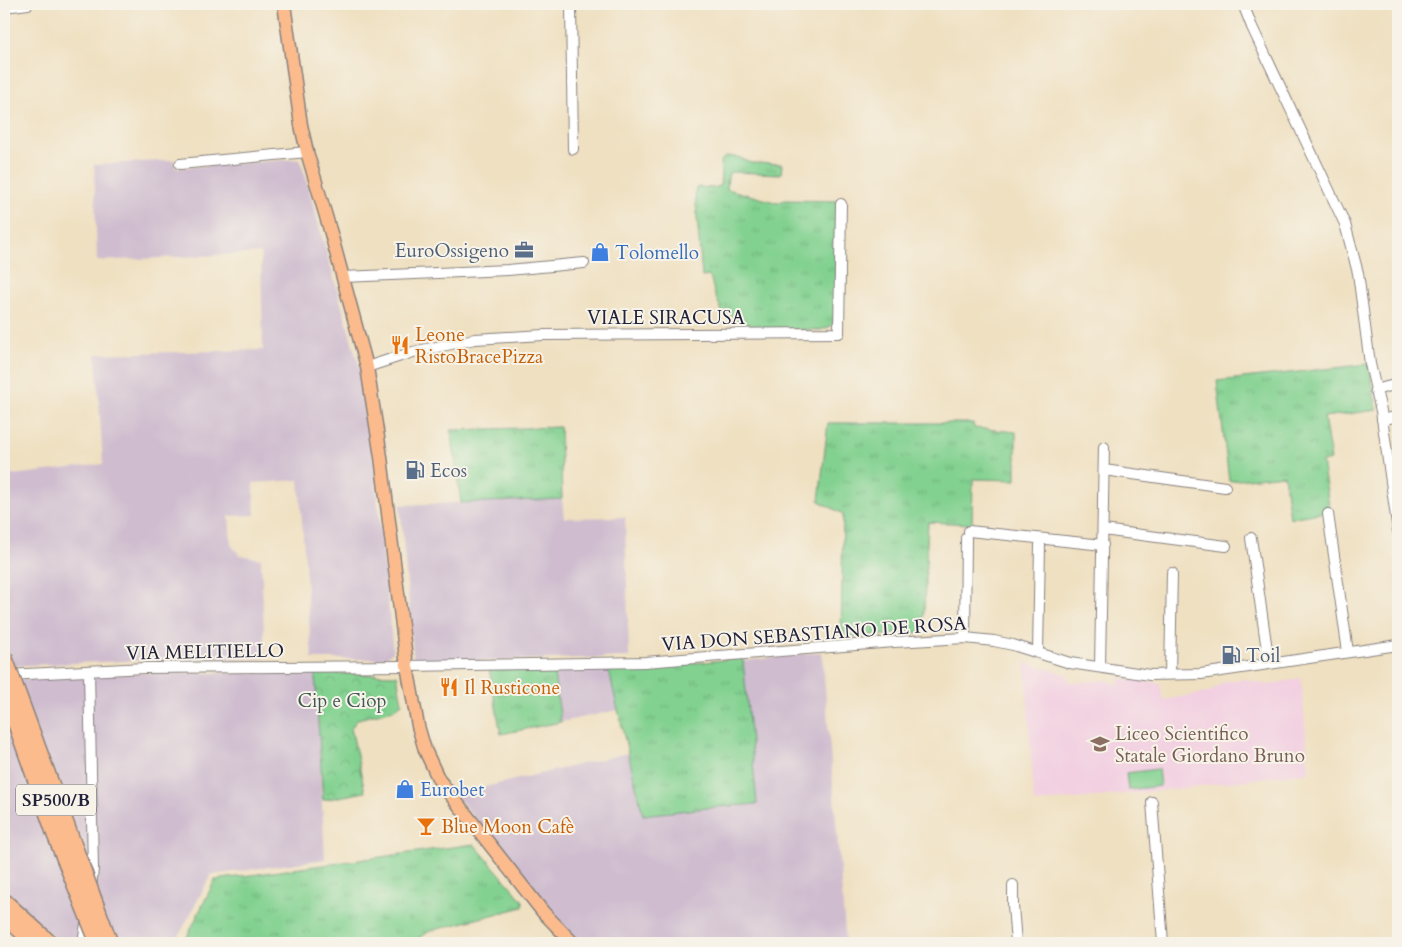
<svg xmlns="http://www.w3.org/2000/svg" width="1402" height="947" viewBox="0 0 1402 947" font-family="Cardo,serif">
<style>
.built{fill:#f2cfe1}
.industrial{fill:#cfbdcf}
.grass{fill:url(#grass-tufts);stroke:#527a66}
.park{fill:url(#park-crowns);stroke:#527a66}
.pitch{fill:#82d190;stroke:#527a66}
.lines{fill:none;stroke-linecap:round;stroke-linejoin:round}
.minor-casing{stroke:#88817e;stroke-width:12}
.major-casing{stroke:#88817e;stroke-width:15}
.highway-casing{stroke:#88817e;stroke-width:18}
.minor{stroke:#fff;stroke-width:10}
.major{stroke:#fbbb8d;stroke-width:12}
.highway{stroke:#fbbb8d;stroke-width:15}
.highway-bridge-casing{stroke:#88817e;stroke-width:18;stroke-linecap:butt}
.highway-bridge{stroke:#fbbb8d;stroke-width:15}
.labels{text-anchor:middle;stroke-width:4;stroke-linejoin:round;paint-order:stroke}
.shield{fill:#f7f3e8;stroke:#62616f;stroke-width:1}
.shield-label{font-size:18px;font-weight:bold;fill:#22223b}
.service-label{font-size:19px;fill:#4e5e75;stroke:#f7f3e8;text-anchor:start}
.shop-label{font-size:19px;fill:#366cbe;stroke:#f7f3e8;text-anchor:start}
.street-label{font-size:19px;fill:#22223b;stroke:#f7f3e8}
.food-label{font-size:19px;fill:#c56008;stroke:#f7f3e8;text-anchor:start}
.park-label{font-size:19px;fill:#3f5754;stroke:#f7f3e8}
.education-label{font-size:19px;fill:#785e54;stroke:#f7f3e8;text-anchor:start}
</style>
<defs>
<pattern id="grass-tufts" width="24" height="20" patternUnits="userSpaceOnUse" patternTransform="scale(1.25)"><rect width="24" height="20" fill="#82d190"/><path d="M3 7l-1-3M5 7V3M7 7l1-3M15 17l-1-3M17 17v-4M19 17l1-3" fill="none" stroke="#70b37d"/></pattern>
<pattern id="park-crowns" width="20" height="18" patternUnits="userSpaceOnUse" patternTransform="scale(1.25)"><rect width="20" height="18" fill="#82d190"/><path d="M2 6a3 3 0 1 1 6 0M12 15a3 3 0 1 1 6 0" fill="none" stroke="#70b37d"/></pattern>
</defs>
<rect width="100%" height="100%" fill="#f7f3e8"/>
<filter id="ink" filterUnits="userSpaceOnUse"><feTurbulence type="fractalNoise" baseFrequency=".02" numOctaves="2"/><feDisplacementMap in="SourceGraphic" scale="10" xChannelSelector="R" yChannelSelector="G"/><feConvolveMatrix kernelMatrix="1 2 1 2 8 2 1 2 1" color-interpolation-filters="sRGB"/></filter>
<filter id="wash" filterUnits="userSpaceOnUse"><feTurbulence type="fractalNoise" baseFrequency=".0096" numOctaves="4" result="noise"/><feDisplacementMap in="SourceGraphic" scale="20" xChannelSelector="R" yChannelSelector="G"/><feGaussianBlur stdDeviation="1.12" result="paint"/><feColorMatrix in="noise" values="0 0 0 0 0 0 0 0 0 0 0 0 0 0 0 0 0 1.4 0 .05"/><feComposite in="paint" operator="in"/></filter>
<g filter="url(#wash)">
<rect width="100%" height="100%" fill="#efe0c1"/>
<path class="built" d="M1025,663L1066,674L1071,683L1104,680L1121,685L1118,678L1160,683L1163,700L1210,692L1223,682L1244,679L1267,685L1301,678L1309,772L1176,789L1034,803Z"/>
<path class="industrial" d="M300,159L360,370L373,456L393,652L387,657L380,659H312L299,480L253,483L255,515L229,516L231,545L240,555L261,559L265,658L177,659L4,666V476L103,464L96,354L263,350L261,253L97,261L94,165L174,160L176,168Z
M562,499L564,518L625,517L629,657L414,662L400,505Z
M822,652L846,943H580L549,911L455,794L628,753L643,814L716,807L756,804L743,661Z
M608,667L618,710L561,722L553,668Z
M149,673H315L325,859L211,875L175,943H61L4,892V680Z"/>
<path class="grass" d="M727,156L738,157L751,163L782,164L781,174L730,172L728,177L727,189L731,190L778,203L784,200L838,201L836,319L831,326L821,330L740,329L733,316L723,314L714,292L711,279L709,276L702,277L695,192L696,188L699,187L715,188L720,185L721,174L720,161Z
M1369,364L1377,410L1324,417L1331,460L1322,462L1330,511L1290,518L1284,475L1229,481L1217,381Z
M828,423H973L974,428L1016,432V480L973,479L972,524L928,522L923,632L841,638L843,514L819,501Z
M560,427L562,499L461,503L451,430Z
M741,658L743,661L757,804L716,807L643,815L628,753L608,667L677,665Z
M553,668L561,722L501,734L489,669Z
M474,844L523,901V907L430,931L412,943H184L215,880Z"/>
<path class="park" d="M315,673L397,675L402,703L393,710L358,719L351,728L365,792L323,800Z"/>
<path class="pitch" d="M1158,769L1160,786L1128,790L1126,773Z"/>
</g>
<g filter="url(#ink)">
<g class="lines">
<g class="minor-casing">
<path id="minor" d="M571,4L573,149
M1243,4L1252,27L1345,224L1358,273L1370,364L1381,411L1398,531
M4,7L28,4
M180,164L307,152
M343,277L508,270L584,263
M367,367L413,352L475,339L543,335L839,333L841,204
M1375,390L1398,384
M1382,420L1398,416
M1104,470L1225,487
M1328,514L1348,652
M1103,530L1226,546
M969,531L1103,545
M1251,538L1269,664
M965,638L966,538
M1038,653L1040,545
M1100,667L1104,447
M89,671L93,869L91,888
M7,675L145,668L407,666L645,662L894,642L965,638L994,641L1013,645L1070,663L1150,675L1201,674L1398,645
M1170,675L1172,573
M1152,802L1163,943
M1013,885V906L1016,943
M83,943L87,917"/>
</g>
<g class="major-casing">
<path id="major" d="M284,4L301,125L307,152L330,230L367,367L381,457L407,666L418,726L425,750L439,780L543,912L573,943"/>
</g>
<g class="highway-casing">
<path id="highway" d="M4,901L50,943
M4,916L29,938"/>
</g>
<use href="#minor" class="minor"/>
<use href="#major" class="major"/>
<use href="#highway" class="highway"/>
<g class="highway-bridge-casing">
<path id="highway-bridge" d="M4,656L110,943
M4,690L55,835L98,943"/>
</g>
<use href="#highway-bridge" class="highway-bridge"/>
</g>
</g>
<defs>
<g id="office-bare" transform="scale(1.5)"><path d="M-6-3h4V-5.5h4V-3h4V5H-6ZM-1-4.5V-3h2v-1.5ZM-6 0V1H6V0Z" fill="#5c6f8a" stroke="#f7f3e8" stroke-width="2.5" paint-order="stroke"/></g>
<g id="shop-bare" transform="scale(1.5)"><path d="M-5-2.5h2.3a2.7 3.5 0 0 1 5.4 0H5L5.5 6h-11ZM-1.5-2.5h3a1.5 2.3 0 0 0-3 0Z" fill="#3f7fe0" stroke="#f7f3e8" stroke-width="2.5" paint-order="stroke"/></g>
<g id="restaurant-bare" transform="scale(1.5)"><path d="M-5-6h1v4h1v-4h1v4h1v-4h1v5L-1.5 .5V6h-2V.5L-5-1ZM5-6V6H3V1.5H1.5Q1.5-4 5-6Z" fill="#e8710a" stroke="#f7f3e8" stroke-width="2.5" paint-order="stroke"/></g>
<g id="fuel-bare" transform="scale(1.5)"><path d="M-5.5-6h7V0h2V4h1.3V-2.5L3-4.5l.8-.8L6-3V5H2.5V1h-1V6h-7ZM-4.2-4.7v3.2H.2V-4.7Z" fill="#5c6f8a" stroke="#f7f3e8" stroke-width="2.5" paint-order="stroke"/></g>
<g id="school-bare" transform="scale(1.5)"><path d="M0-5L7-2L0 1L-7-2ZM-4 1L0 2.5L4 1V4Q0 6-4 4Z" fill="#8d6e63" stroke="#f7f3e8" stroke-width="2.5" paint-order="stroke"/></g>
<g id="bar-bare" transform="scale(1.5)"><path d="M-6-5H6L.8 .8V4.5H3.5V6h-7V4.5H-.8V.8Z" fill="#e8710a" stroke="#f7f3e8" stroke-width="2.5" paint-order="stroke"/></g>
</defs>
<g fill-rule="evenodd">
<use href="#office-bare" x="524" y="250"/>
<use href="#shop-bare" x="600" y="252"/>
<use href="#restaurant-bare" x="400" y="345"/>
<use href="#fuel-bare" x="415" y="470"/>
<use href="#fuel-bare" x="1231" y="655"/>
<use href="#restaurant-bare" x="449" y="687"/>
<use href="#school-bare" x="1100" y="744"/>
<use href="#shop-bare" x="405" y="789"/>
<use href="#bar-bare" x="426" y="826"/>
</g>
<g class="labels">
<rect class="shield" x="16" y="784.5" width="80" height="31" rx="4"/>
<g class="shield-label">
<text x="56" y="806">SP500/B</text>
</g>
<g class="service-label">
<text x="509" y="257" text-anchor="end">EuroOssigeno</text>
<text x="430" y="477">Ecos</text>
<text x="1246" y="662">Toil</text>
</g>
<g class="shop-label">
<text x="615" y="259">Tolomello</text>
<text x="420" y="796">Eurobet</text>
</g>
<g class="street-label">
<text x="666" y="324">VIALE SIRACUSA</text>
<text transform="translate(814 633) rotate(-4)" y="7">VIA DON SEBASTIANO DE ROSA</text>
<text transform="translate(205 651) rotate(-1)" y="7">VIA MELITIELLO</text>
</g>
<g class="food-label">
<text x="415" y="341">Leone<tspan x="415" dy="22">RistoBracePizza</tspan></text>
<text x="464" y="694">Il Rusticone</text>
<text x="441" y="833">Blue Moon Cafè</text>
</g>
<g class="park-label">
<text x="342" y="707">Cip e Ciop</text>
</g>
<g class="education-label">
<text x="1115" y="740">Liceo Scientifico<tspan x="1115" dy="22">Statale Giordano Bruno</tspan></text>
</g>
</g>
<rect width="1402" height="947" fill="none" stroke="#f7f3e8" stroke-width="20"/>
</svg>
